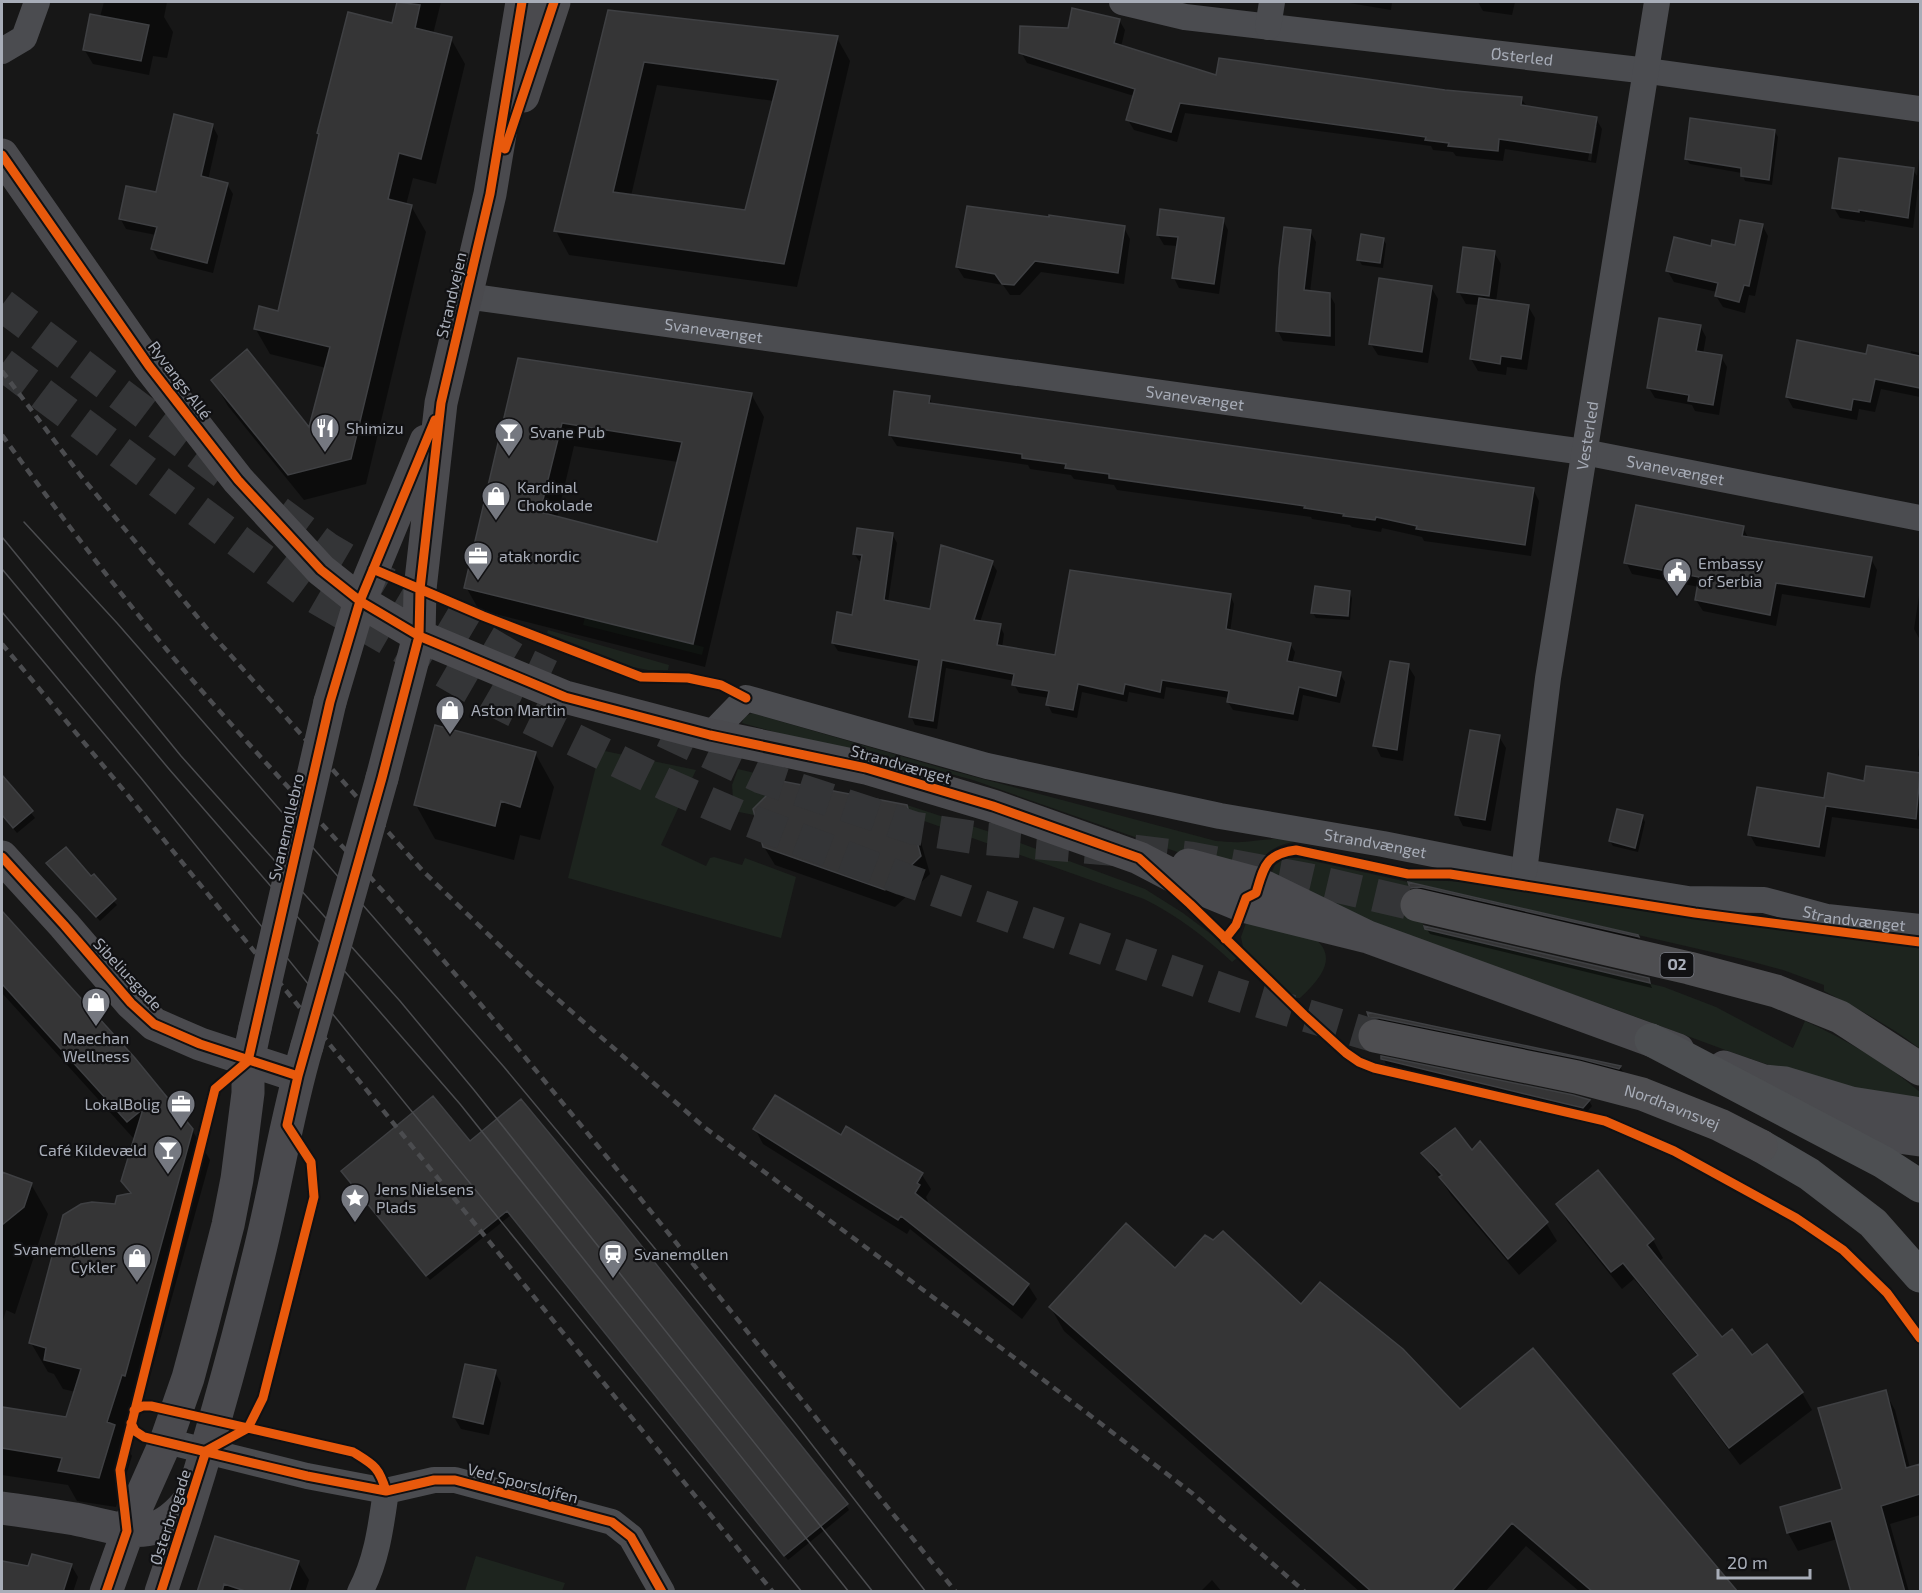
<svg xmlns="http://www.w3.org/2000/svg" width="1922" height="1593" viewBox="0 0 1922 1593" font-family="'Exo 2',sans-serif">
<style>
.green{fill:#1d241e}
.shadow{fill:#0007;fill-rule:evenodd}
.building{fill:#353536;stroke:#3f4043;stroke-width:1.5;fill-rule:evenodd}
.lines{fill:none;stroke-linecap:round;stroke-linejoin:round}
.highway-tunnel{stroke:#343537;stroke-width:33;stroke-dasharray:33 16;stroke-linecap:butt}
.street{stroke:#4b4c50;stroke-width:26}
.secondary{stroke:#4a4a4e;stroke-width:33}
.primary{stroke:#4d4f52;stroke-width:33}
.highway{stroke:#4e4e51;stroke-width:33}
.tram{stroke:#4b4c4f;stroke-width:1.5}
.rail{stroke:#4b4c4f;stroke-width:4.5;stroke-dasharray:8 6;stroke-linecap:butt}
.secondary-bridge{stroke:#4a4a4e;stroke-width:33}
.cycleway-casing{stroke:#111113;stroke-width:13}
.cycleway{stroke:#e8590c;stroke-width:9}
.labels{text-anchor:middle;stroke-width:4.5;stroke-linejoin:round;paint-order:stroke}
.shield{fill:#111113;stroke:#7b7e86;stroke-width:1.5}
.shield-label{font-size:15px;font-weight:bold;fill:#a8adb8}
.street-label{font-size:16px;fill:#a8adb8;stroke:#111113}
.poi-label{font-size:16px;fill:#a8adb8;stroke:#111113;text-anchor:start}
</style>
<rect width="100%" height="100%" fill="#171717"/>
<path class="green" d="M585,617L704,647L702,655L583,625Z
M548,630L669,665L668,670H648L633,667L547,633Z
M752,713L949,770L1216,841C1224,841 1233,843 1241,842C1260,841 1276,836 1295,842C1273,845 1263,854 1253,874L1183,854L973,780L918,765L796,738L742,723L744,717Z
M600,750L696,770L661,845L706,866L710,858L714,857L742,865L745,858L796,877L781,938L568,878Z
M738,769L780,779L781,781L753,809L754,815L734,811L732,785Z
M907,805L993,833L1145,889L1183,913L1211,934L1237,958L1232,962C1205,937 1178,916 1144,899L910,816Z
M1285,858H1299L1408,882L1409,879L1466,882L1686,917L1920,948V1049C1891,1026 1858,1009 1824,991V985L1783,970L1742,959L1408,882L1425,929L1664,987L1716,1007L1793,1048L1805,1021C1847,1040 1886,1063 1920,1092V1101C1816,1088 1716,1046 1617,1010C1500,968 1382,929 1268,880L1275,865Z
M1248,917L1314,938C1340,958 1318,981 1300,998H1295L1243,947L1241,937Z
M476,1556L565,1583L562,1591H465Z"/>
<path class="shadow" d="M104,2H167L164,17L173,32L167,58L153,56L149,75L93,64L84,49L100,17Z
M398,2H441L433,34L451,39L465,64L436,184L413,178L406,205L411,206L426,232L366,484L304,500L228,406L213,380L310,430L326,368L270,354L255,328L279,313L393,24Z
M1343,2H1392L1391,10Z
M1478,2H1515L1512,15L1483,11Z
M609,11L837,38L850,61L797,287L569,255L556,231ZM657,85L774,101L746,212L631,196Z
M1119,20L1125,30L1121,47L1218,77L1445,91L1521,98L1527,107L1596,119L1602,129L1596,163L1505,149L1503,161L1456,156L1453,152L1433,150L1431,146L1185,113L1177,142L1134,130L1128,120L1134,96L1027,63L1021,52L1069,29ZM1594,126H1597L1591,161L1588,160Z
M212,125L218,136L208,180L227,184L233,194L213,273L158,259L152,249L156,235L126,229L120,218L157,194Z
M1775,132L1778,137L1772,185L1745,181L1742,173L1690,164L1686,159Z
M1920,151V192L1918,189L1913,228L1865,220V222L1840,218L1834,208L1913,170L1917,176Z
M1223,220L1228,230L1219,294L1179,288L1174,278L1178,246L1164,245L1158,235Z
M1762,225L1768,236L1755,296L1749,295L1745,313L1723,307L1716,296L1717,292L1674,282L1667,270L1736,247Z
M1124,228L1130,239L1124,284L1041,272L1020,295H1010L1003,285L964,278L957,267Z
M1310,231L1316,242L1310,292L1329,294L1335,304V346L1283,341L1278,331Z
M1383,239L1386,244L1383,268L1362,265L1359,260Z
M1494,252L1501,264L1496,302L1528,306L1535,318L1527,370L1507,367L1506,375L1478,371L1471,359L1479,305L1466,304L1459,292Z
M1431,287L1438,299L1428,363L1378,355L1371,344Z
M1700,326L1706,337L1703,354L1721,357L1727,367L1719,415L1695,411L1692,405L1655,398L1649,388Z
M1911,351L1920,353V397L1881,389L1875,412L1859,409L1857,420L1793,408L1787,397L1867,356H1910Z
M519,360L751,394L764,417L705,667L479,610L466,587ZM574,446L678,462L658,543L557,518Z
M929,397L933,405L1533,489L1539,501L1531,556L1424,541L1422,537L1382,528L1381,532L1352,527L1350,525L1312,519L1311,517L1117,490L1114,485L1074,479L1071,475L1030,469L1028,465L897,446L890,435Z
M1743,528L1749,539L1871,559L1877,570L1870,608L1782,594L1776,626L1703,611L1696,600L1699,587L1632,574L1626,562Z
M892,534L897,543L888,602L932,610L992,563L997,571L980,622L1000,626L1004,634L1002,648L1056,657L1230,595L1234,604L1230,632L1290,644L1295,652L1292,664L1340,674L1345,682L1340,703L1303,695L1298,721L1233,710L1228,702L1229,698L1166,687L1164,699L1129,692L1127,702L1082,692L1077,718L1052,713L1048,705L1049,698L1019,693L1014,684L1015,681L946,668L937,729L915,725L911,716L920,667L838,651L833,643L853,617L863,562L859,561L854,553Z
M1920,589V640L1914,629Z
M1349,592L1352,598L1350,620L1316,618L1313,613Z
M1408,666L1415,677L1403,761L1381,757L1375,745Z
M1499,737L1506,748L1491,831L1463,826L1457,814Z
M1920,739V759L1918,755Z
M535,753L554,787L540,840L520,835L514,860L435,839L416,805Z
M1867,767L1920,775V829L1832,817L1825,857L1756,846L1750,835L1865,782Z
M7,783L35,818L17,833L2,815V788Z
M906,807L916,825L930,874L895,907L775,865L764,847Z
M1642,816L1645,822L1638,852L1613,846L1610,841Z
M48,864L91,878L117,905L100,921Z
M1410,884L1637,936L1640,941L1415,893Z
M2,914L134,1059L192,1130L210,1160L142,1405L139,1404L126,1445L132,1456L116,1507L77,1501L68,1485L2,1475V1409L67,1419L76,1392L63,1389L54,1374L48,1372L31,1343L116,1205L131,1195L123,1181L135,1140L2,993Z
M1426,928L1648,979L1652,988L1430,934Z
M1370,1014L1620,1067L1623,1072L1374,1023Z
M1383,1058L1589,1101L1592,1106L1586,1113L1386,1064Z
M755,1129L922,1175L931,1189L926,1197L928,1201L926,1203L1028,1285L1037,1299L1022,1319L910,1229L907,1234L763,1144Z
M470,1143L846,1505L849,1510L788,1560L511,1215L430,1280L346,1176Z
M1471,1152L1546,1223L1557,1241L1519,1275L1451,1195L1423,1153Z
M1598,1172L1653,1240L1663,1258L1658,1262L1722,1339L1751,1357L1766,1346L1802,1393L1812,1410L1740,1465L1685,1392L1675,1374L1698,1357L1634,1279L1622,1289L1568,1222L1558,1205Z
M2,1174L31,1184L48,1214L15,1314L6,1310L2,1324Z
M1175,1270L1301,1306L1736,1592H1580L1526,1546L1485,1592H1360L1064,1331L1051,1308Z
M495,1372L501,1383L489,1435L461,1429L454,1417Z
M1885,1392L1895,1410L1910,1468L1920,1465V1515L1890,1524L1909,1592H1852L1837,1539L1798,1551L1788,1533L1782,1508L1844,1490Z
M298,1562L309,1580L305,1592H198Z
M2,1563L29,1567L71,1565L78,1577L73,1592H2Z
M1212,1580L1222,1592H1200Z"/>
<path class="building" d="M397,2L420,5L415,28L452,37L421,159L399,153L388,199L412,205L351,459L288,475L211,380L247,349L309,427L330,347L254,329L259,306L278,311L319,134L317,133L348,12L392,23Z
M1072,8L1120,19L1114,43L1216,75L1219,58L1445,90L1522,97L1521,105L1597,117L1591,153L1499,139L1498,151L1448,146L1449,143L1425,140L1426,137L1180,103L1171,132L1126,120L1135,89L1019,53L1020,26L1068,28Z
M608,10L838,36L784,264L554,231ZM644,62L778,80L745,210L613,192Z
M90,14L149,25L141,61L83,50Z
M174,114L213,124L201,176L228,183L207,263L151,249L157,227L119,219L126,186L156,192Z
M1690,118L1775,130L1769,180L1741,176V168L1685,159Z
M1839,158L1914,168L1908,218L1859,210V212L1832,208Z
M967,206L1049,217V215L1125,226L1118,273L1035,261L1014,285L1002,284L995,274L956,267Z
M1160,209L1224,218L1214,284L1172,278L1178,237L1157,235Z
M1740,220L1763,224L1749,286L1744,285L1739,302L1715,296L1718,283L1666,271L1674,237L1711,246L1712,240L1735,245Z
M1284,227L1311,230L1304,290L1330,293V336L1276,331L1279,268Z
M1361,234L1384,238L1380,263L1357,260Z
M1463,247L1495,251L1489,296L1457,292Z
M1379,278L1432,286L1422,352L1369,344Z
M1479,298L1529,305L1521,359L1501,356L1500,364L1470,359Z
M1659,318L1701,325L1696,351L1722,355L1713,405L1688,401L1689,395L1647,388Z
M1797,340L1866,354L1868,345L1920,356V388L1875,379L1870,402L1853,399L1851,410L1786,397Z
M518,358L752,393L693,644L464,588ZM562,423L682,442L657,542L540,512Z
M894,391L930,396L929,403L1534,488L1525,545L1416,529L1417,526L1376,517L1375,520L1343,516L1344,514L1304,508L1305,506L1109,478V474L1065,468L1066,464L1022,458V454L889,435Z
M1636,505L1744,526L1742,536L1872,557L1864,597L1776,583L1770,615L1695,600L1699,577L1624,563Z
M857,528L893,533L884,600L930,609L941,545L993,561L974,620L1001,624L997,645L1055,655L1070,570L1124,578L1231,594L1226,629L1291,643L1287,661L1341,672L1336,696L1299,687L1293,714L1227,702L1229,691L1162,680L1160,692L1125,684L1123,694L1078,684L1073,710L1046,705L1049,691L1012,685L1014,674L942,660L933,721L909,717L919,660L832,643L837,612L852,615L862,555L853,554Z
M1315,586L1350,591L1348,616L1311,613Z
M1390,661L1409,664L1397,750L1373,746Z
M435,725L536,752L520,807L501,801L495,826L414,805Z
M1470,730L1500,735L1485,820L1455,815Z
M1866,766L1920,773L1916,819L1826,806L1819,847L1748,835L1757,787L1824,798L1828,773L1864,781Z
M2,775L33,811L13,828L2,815Z
M781,781L907,805L921,856L885,890L763,847L753,809Z
M1617,809L1643,815L1635,848L1609,841Z
M66,847L91,876L94,874L116,899L96,917L46,863Z
M1408,882L1638,935L1639,937L1421,887L1410,888Z
M2,911L135,1058L193,1129L125,1376L122,1375L107,1422L115,1425L99,1478L58,1471L62,1458L2,1448V1407L66,1417L81,1369L44,1360L46,1348L29,1343L63,1215L81,1204L92,1202L115,1204L117,1196L131,1193L121,1181L143,1109L127,1122L2,984Z
M1424,926L1649,978L1650,983L1425,929Z
M1367,1012L1621,1066L1619,1069L1581,1059L1379,1018H1369Z
M1381,1056L1573,1095L1590,1100L1583,1108L1381,1059Z
M775,1095L841,1135L846,1126L923,1173L917,1183L920,1185L915,1193L1029,1284L1013,1305L901,1216L898,1220L753,1129Z
M433,1096L470,1141L521,1099L616,1214L848,1504L784,1556L507,1211L426,1276L341,1171Z
M1455,1128L1472,1150L1480,1141L1548,1222L1508,1259L1439,1177L1442,1175L1421,1153Z
M1598,1170L1654,1239L1647,1245L1722,1337L1732,1329L1752,1355L1767,1344L1803,1392L1729,1448L1673,1374L1698,1355L1623,1263L1611,1272L1556,1204Z
M2,1172L32,1183L24,1207L2,1225Z
M1126,1223L1175,1268L1205,1235L1213,1240L1223,1231L1301,1304L1320,1282L1403,1349L1460,1409L1533,1348L1738,1592H1593L1512,1523L1451,1592H1372L1049,1307Z
M465,1364L496,1370L483,1424L453,1417Z
M1886,1390L1906,1468L1920,1464V1494L1881,1506L1905,1592H1851L1831,1521L1787,1533L1780,1507L1842,1489L1818,1408Z
M215,1536L299,1561L289,1592H248L224,1584L222,1592H197Z
M32,1554L72,1564L63,1592H2V1561L28,1566Z"/>
<g class="lines">
<path class="highway-tunnel" d="M2,305L232,479
M2,364L305,591L499,703L665,784L743,818L903,879L1238,995L1375,1036
M278,512L328,549L520,662L550,676
M664,731L761,777L914,828L977,838L1134,851L1190,858L1310,880L1417,905"/>
<g class="street">
<path id="s1" d="M1122,2L1185,17L1648,71L1920,109"/>
<path d="M1268,27L1272,2"/>
<path d="M2,51L24,38L37,2"/>
<path id="s2" d="M466,296L1584,452L1920,518"/>
<path id="s3" d="M710,735L746,698L987,766L1220,816L1383,844L1524,872L1688,899L1764,900L1827,917L1920,927"/>
<path id="s4" d="M1524,872L1548,678L1657,2"/>
<path d="M166,1441L307,1476L386,1491L434,1480H455L612,1522L631,1537L662,1592"/>
<path d="M360,1592C377,1560 381,1526 386,1491"/>
</g>
<path class="secondary" d="M523,96L554,2
M2,155L149,366L238,480L321,570L360,601L419,636L565,697L710,735L866,768L993,806L1139,858L1185,882L1243,906L1368,937
M330,702L360,601L426,441
M382,778L419,636L420,589L441,403L490,194L522,2
M2,857L64,925L131,1003L154,1024L200,1044L298,1076
M1188,865L1259,884L1368,937L1678,1050
M1724,1067L1764,1081L1785,1083L1851,1103L1920,1114
M1818,1112L1884,1135L1920,1140
M2,1508C26,1511 51,1515 75,1519C126,1529 154,1547 191,1498
M106,1592L137,1506L166,1441L188,1378L202,1326L228,1225L237,1179L248,1093V1061L255,1028
M161,1592C199,1481 231,1368 259,1254C276,1185 287,1114 307,1046"/>
<path class="primary" d="M1651,1040L1883,1162L1920,1186
M1761,1146L1809,1174L1873,1223L1920,1276"/>
<g class="highway">
<path d="M1417,905L1689,968L1776,991L1840,1017L1920,1069"/>
<path id="s5" d="M1375,1036L1577,1077L1642,1094L1720,1125L1761,1146"/>
</g>
<path class="tram" d="M24,522L117,623L504,1067L652,1245L796,1424L926,1592
M2,537L181,756L400,1001L474,1090L873,1592
M2,569L169,769L460,1104L849,1592
M2,612L141,778L802,1592"/>
<path class="rail" d="M2,371L81,476L209,631L422,870L531,976L704,1127L1012,1356L1192,1493L1305,1592
M2,435C49,500 97,564 148,627C240,740 343,843 438,954C616,1162 783,1379 956,1592
M2,644L126,793L773,1592"/>
<path class="secondary-bridge" d="M255,1028L330,702
M307,1046L382,778"/>
<g class="cycleway-casing">
<path id="cycleway" d="M505,149L554,2
M2,155L149,366L238,480L321,570L360,601L419,636L565,697L710,735L866,768L993,806L1139,858L1190,904L1304,1015L1346,1053L1359,1062L1374,1068L1605,1121L1674,1151L1796,1218L1843,1250L1887,1293L1920,1338
M373,569L483,616L641,677L688,678L721,685L746,698
M2,857L64,925L131,1003L154,1024L200,1044L298,1076
M1225,939L1236,925L1246,898L1256,893C1264,867 1265,854 1296,850L1408,874H1450L1695,913L1920,942
M248,1061L330,702L360,601L435,420
M134,1410L143,1406H151L353,1452C374,1465 379,1467 386,1491
M131,1423L135,1431L144,1437L307,1476L386,1491L434,1480H455L612,1522L631,1537L662,1592
M206,1451L248,1428L263,1398L314,1197L311,1162L287,1125L298,1076L382,778L419,636L420,589L441,403L490,194L522,2
M106,1592L127,1531L120,1470L215,1089L248,1061
M161,1592L206,1451"/>
</g>
<use href="#cycleway" class="cycleway"/>
</g>
<defs>
<g id="restaurant-pin" transform="scale(1.5)"><path d="M0 17L-7.5 6A9.5 9.5 0 1 1 7.5 6Z" fill="#757880" stroke="#111113"/><path d="M-5-6h1v4h1v-4h1v4h1v-4h1v5L-1.5 .5V6h-2V.5L-5-1ZM5-6V6H3V1.5H1.5Q1.5-4 5-6Z" fill="#fff"/></g>
<g id="bar-pin" transform="scale(1.5)"><path d="M0 17L-7.5 6A9.5 9.5 0 1 1 7.5 6Z" fill="#757880" stroke="#111113"/><path d="M-6-5H6L.8 .8V4.5H3.5V6h-7V4.5H-.8V.8Z" fill="#fff"/></g>
<g id="shop-pin" transform="scale(1.5)"><path d="M0 17L-7.5 6A9.5 9.5 0 1 1 7.5 6Z" fill="#757880" stroke="#111113"/><path d="M-5-2.5h2.3a2.7 3.5 0 0 1 5.4 0H5L5.5 6h-11ZM-1.5-2.5h3a1.5 2.3 0 0 0-3 0Z" fill="#fff"/></g>
<g id="office-pin" transform="scale(1.5)"><path d="M0 17L-7.5 6A9.5 9.5 0 1 1 7.5 6Z" fill="#757880" stroke="#111113"/><path d="M-6-3h4V-5.5h4V-3h4V5H-6ZM-1-4.5V-3h2v-1.5ZM-6 0V1H6V0Z" fill="#fff"/></g>
<g id="civic-pin" transform="scale(1.5)"><path d="M0 17L-7.5 6A9.5 9.5 0 1 1 7.5 6Z" fill="#757880" stroke="#111113"/><path d="M-.6-6.5H3V-4.5H.6V-3L4-1V1h2V6H-6V1h2V-1L-.6-3ZM-1.2 2.5V6h2.4V2.5Z" fill="#fff"/></g>
<g id="sight-pin" transform="scale(1.5)"><path d="M0 17L-7.5 6A9.5 9.5 0 1 1 7.5 6Z" fill="#757880" stroke="#111113"/><path d="M0-6L1.8-2.2L6-1.7L2.9 1.2L3.7 5.4L0 3.3L-3.7 5.4L-2.9 1.2L-6-1.7L-1.8-2.2Z" fill="#fff"/></g>
<g id="station-pin" transform="scale(1.5)"><path d="M0 17L-7.5 6A9.5 9.5 0 1 1 7.5 6Z" fill="#757880" stroke="#111113"/><path d="M-3-6H3Q5-6 5-4V2Q5 4 3 4L4.5 6H3L1.5 4h-3L-3 6H-4.5L-3 4Q-5 4-5 2V-4Q-5-6-3-6ZM-3.5-4v3h7v-3ZM-3.5 1v1.5H-2V1ZM2 1v1.5H3.5V1Z" fill="#fff"/></g>
</defs>
<g fill-rule="evenodd">
<use href="#restaurant-pin" x="325" y="428"/>
<use href="#bar-pin" x="509" y="432"/>
<use href="#shop-pin" x="496" y="496"/>
<use href="#office-pin" x="478" y="556"/>
<use href="#civic-pin" x="1677" y="572"/>
<use href="#shop-pin" x="450" y="710"/>
<use href="#shop-pin" x="96" y="1002"/>
<use href="#office-pin" x="181" y="1104"/>
<use href="#bar-pin" x="168" y="1150"/>
<use href="#sight-pin" x="355" y="1198"/>
<use href="#station-pin" x="613" y="1254"/>
<use href="#shop-pin" x="137" y="1258"/>
</g>
<g class="labels">
<rect class="shield" x="1660.5" y="953" width="33" height="24" rx="4.5"/>
<g class="shield-label">
<text x="1677" y="970">O2</text>
</g>
<g class="street-label">
<text dy="6" stroke="none"><textPath href="#s1" startOffset="404">Østerled</textPath></text>
<text transform="translate(451 295) rotate(-77)" y="6">Strandvejen</text>
<text dy="6" stroke="none"><textPath href="#s2" startOffset="250">Svanevænget</textPath></text>
<text transform="translate(180 380) rotate(53)" y="6">Ryvangs Allé</text>
<text dy="6" stroke="none"><textPath href="#s2" startOffset="736">Svanevænget</textPath></text>
<text dy="6" stroke="none"><textPath href="#s4" startOffset="441">Vesterled</textPath></text>
<text dy="6" stroke="none"><textPath href="#s2" startOffset="1222">Svanevænget</textPath></text>
<text transform="translate(901 764) rotate(16)" y="6">Strandvænget</text>
<text transform="translate(286 827) rotate(-77)" y="6">Svanemøllebro</text>
<text dy="6" stroke="none"><textPath href="#s3" startOffset="698">Strandvænget</textPath></text>
<text dy="6" stroke="none"><textPath href="#s3" startOffset="1184">Strandvænget</textPath></text>
<text transform="translate(128 974) rotate(47)" y="6">Sibeliusgade</text>
<text dy="6" stroke="none"><textPath href="#s5" startOffset="306">Nordhavnsvej</textPath></text>
<text transform="translate(523 1483) rotate(15)" y="6">Ved Sporsløjfen</text>
<text transform="translate(170 1517) rotate(-72)" y="6">Østerbrogade</text>
</g>
<g class="poi-label">
<text x="346" y="434">Shimizu</text>
<text x="530" y="438">Svane Pub</text>
<text x="517" y="493">Kardinal<tspan x="517" dy="18">Chokolade</tspan></text>
<text x="499" y="562">atak nordic</text>
<text x="1698" y="569">Embassy<tspan x="1698" dy="18">of Serbia</tspan></text>
<text x="471" y="716">Aston Martin</text>
<text x="96" y="1044" text-anchor="middle">Maechan<tspan x="96" dy="18">Wellness</tspan></text>
<text x="160" y="1110" text-anchor="end">LokalBolig</text>
<text x="147" y="1156" text-anchor="end">Café Kildevæld</text>
<text x="376" y="1195">Jens Nielsens<tspan x="376" dy="18">Plads</tspan></text>
<text x="116" y="1255" text-anchor="end">Svanemøllens<tspan x="116" dy="18">Cykler</tspan></text>
<text x="634" y="1260">Svanemøllen</text>
</g>
</g>
<rect width="1922" height="1593" fill="none" stroke="#a8adb8" stroke-width="6"/>
<path d="M1718 1569v9h92v-9" fill="none" stroke="#a8adb8" stroke-width="3"/>
<text x="1727" y="1569" font-size="18" fill="#a8adb8" stroke="#111113" stroke-width="4.5" paint-order="stroke">20 m</text>
</svg>
